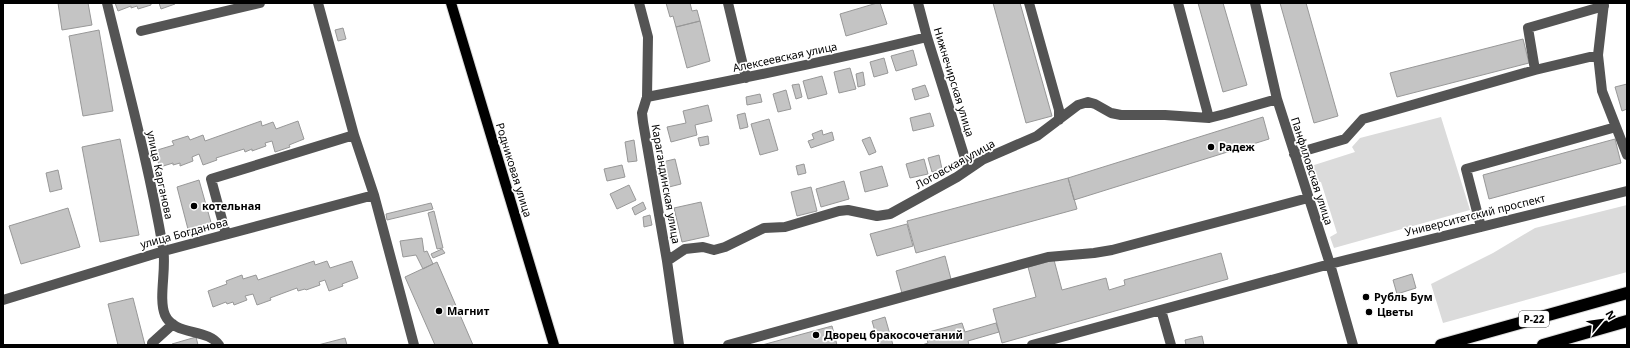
<svg xmlns="http://www.w3.org/2000/svg" width="1630" height="348" viewBox="0 0 1630 348" font-family="'Noto Sans',sans-serif">
<style>
.green{fill:#dbdbdb}
.building{fill:#c4c4c4;stroke:#989898}
.lines{fill:none;stroke-linecap:round;stroke-linejoin:round}
.major-casing{stroke:#dbdbdb;stroke-width:12}
.highway-casing{stroke:#dbdbdb;stroke-width:14}
.minor{stroke:#545454;stroke-width:10}
.major{stroke:#000;stroke-width:10}
.highway{stroke:#000;stroke-width:12}
.poi-dot{fill:#000;stroke:#fff;stroke-width:1.5}
.labels{text-anchor:middle;stroke-width:3.5;stroke-linejoin:round;paint-order:stroke}
.shield{fill:#fff;stroke:#4c4c4c;stroke-width:1}
.shield-label{font-size:10px;font-weight:bold;fill:#000}
.street-label{font-size:11px;fill:#000;stroke:#fff}
.poi-label{font-size:11px;font-weight:bold;fill:#000;stroke:#fff;text-anchor:start}
</style>
<rect width="100%" height="100%" fill="#fff"/>
<path class="green" d="M1441,117L1470,210L1334,248L1330,237L1337,233L1321,182L1313,181L1308,167L1355,152L1352,147L1360,138Z
M1627,205V272L1443,323L1431,284L1493,253L1535,228Z"/>
<path class="building" d="M58,3H88L92,25L62,30Z
M115,3H151V5L138,9L137,6L131,8V6L118,11Z
M159,3H175V4L161,9Z
M666,3H690L692,11L697,10L700,21L676,27L673,16L670,17Z
M877,3H880L887,24L846,36L840,14Z
M993,3H1020L1052,116L1026,123Z
M1198,3H1223L1247,85L1223,92Z
M1280,3H1306L1338,116L1314,123Z
M700,21L710,61L687,68L676,27Z
M343,28L346,39L338,41L335,30Z
M99,30L113,111L83,116L69,36Z
M1523,39L1529,63L1397,97L1390,73Z
M913,50L917,65L896,71L891,56Z
M884,58L888,73L874,77L870,62Z
M850,68L856,89L839,93L834,72Z
M863,72L865,85L858,87L856,74Z
M822,76L827,94L808,99L803,81Z
M799,84L802,97L796,99L792,85Z
M1627,84V109L1622,111L1615,87Z
M925,85L929,96L915,100L912,89Z
M786,90L791,109L778,112L773,94Z
M760,94L762,102L747,105L746,97Z
M708,105L712,121L695,125L697,135L671,142L667,127L686,123L683,111Z
M745,113L748,127L740,129L737,115Z
M930,113L934,126L913,131L910,118Z
M1263,117L1269,139L1074,200L1068,178Z
M769,119L778,150L760,155L751,124Z
M261,121L262,126L273,122L276,129L298,121L304,139L289,145L290,147L275,152L272,141L265,143L266,146L252,151V149L245,152L244,149L216,158L217,160L203,165L199,154L192,157L193,161L180,166V163L173,165V163L160,167L154,151L174,145L172,141L188,136L190,140L203,135L205,141Z
M822,130L823,135L832,132L834,140L811,148L808,141L814,139L812,134Z
M708,136L709,144L700,146L698,138Z
M870,137L876,152L869,155L862,140Z
M120,139L139,235L100,242L82,147Z
M1615,139L1621,163L1489,199L1483,175Z
M634,140L637,161L628,162L625,142Z
M939,155L942,169L932,172L928,158Z
M675,159L681,184L665,188L658,163Z
M924,159L928,174L910,178L906,164Z
M804,164L806,173L798,175L796,166Z
M622,165L625,177L607,181L604,169Z
M882,166L888,186L865,192L860,172Z
M58,170L62,189L50,192L46,173Z
M1068,178L1077,209L916,253L907,221Z
M199,180L212,226L189,233L177,187Z
M844,181L849,199L821,207L816,189Z
M629,185L636,200L617,209L610,194Z
M811,187L817,211L797,216L791,192Z
M643,202L646,209L635,215L632,208Z
M701,202L709,236L682,242L674,208Z
M431,203L433,209L387,220L386,214Z
M68,208L80,247L21,264L9,226Z
M434,211L443,248L437,249L428,213Z
M650,215L652,225L644,227L643,217Z
M907,224L913,246L877,256L870,234Z
M422,238L424,252L427,251L433,264L423,269L416,255L403,257L400,241Z
M442,249L445,253L433,258L431,254Z
M1221,253L1228,279L1002,343L993,309L1036,297L1028,267L1054,260L1062,290L1106,278L1109,290L1125,285L1124,280Z
M945,256L952,283L903,297L896,271Z
M314,261L315,265L327,261L330,268L352,261L358,278L342,284L343,286L329,291L325,280L319,282L320,285L306,290L305,289L298,291L297,288L270,298L271,300L257,305L253,294L245,296L247,300L234,305L233,302L227,304L226,302L213,307L208,291L227,284L226,281L242,275L243,279L256,275L258,280Z
M437,262L473,345H435L405,277Z
M1412,274L1416,288L1397,294L1393,280Z
M133,298L145,345H118L108,304Z
M885,317L893,345H879L872,321Z
M962,323L965,332L996,323L999,332L968,341L969,345H922L928,343L925,333Z
M832,326L837,345H762Z
M1202,336L1204,345H1186L1185,340Z
M196,337L198,345H172V344Z
M345,338L347,345H318Z"/>
<g class="lines">
<g class="major-casing">
<path id="major" d="M451,3L554,345"/>
</g>
<g class="highway-casing">
<path id="highway" d="M1441,345L1627,293
M1543,345L1627,321"/>
</g>
<path class="minor" d="M107,3C127,85 149,166 163,248C167,268 158,298 165,315C174,336 208,328 219,345
M318,3L354,135L374,195L414,345
M639,3L648,37L647,97L642,113L643,122L667,261L679,345
M728,3L746,78
M918,3L927,37L968,168
M1029,3L1059,110V120
M1178,3L1209,118
M1255,3L1277,99L1330,264L1353,345
M1604,3L1598,55L1602,91L1627,155
M141,31L260,3
M1535,70L1598,55
M647,97C741,79 834,60 927,37
M1294,154L1345,139L1363,119L1535,70L1528,28L1604,6
M1481,227L1466,169L1616,127
M226,234L211,179L354,135
M667,261L685,249L703,247L714,250L725,247L764,228L785,227L839,211L848,210L877,216L890,214L957,177L982,160L1037,136L1078,105L1088,102L1095,104L1111,113L1121,115H1165L1209,118L1225,114L1277,99
M3,300L164,251L374,195
M1161,310L1171,345
M152,345V343L173,324
M728,345L1048,257L1094,253L1112,250L1308,198
M1032,345L1330,264L1627,191"/>
<use href="#major" class="major"/>
<use href="#highway" class="highway"/>
</g>
<g class="poi-dot">
<circle cx="1211" cy="147" r="4"/>
<circle cx="194" cy="206" r="4"/>
<circle cx="1366" cy="297" r="4"/>
<circle cx="439" cy="311" r="4"/>
<circle cx="1369" cy="312" r="4"/>
<circle cx="816" cy="335" r="4"/>
</g>
<g class="labels">
<rect class="shield" x="1519" y="311" width="30" height="16" rx="3"/>
<g class="shield-label">
<text x="1534" y="323">Р-22</text>
</g>
<g class="street-label">
<text transform="translate(785 57) rotate(-12)" y="4">Алексеевская улица</text>
<text transform="translate(954 82) rotate(73)" y="4">Нижнечирская улица</text>
<text transform="translate(955 164) rotate(-29)" y="4">Логовская улица</text>
<text transform="translate(514 170) rotate(73)" y="4">Родниковая улица</text>
<text transform="translate(1312 171) rotate(72)" y="4">Панфиловская улица</text>
<text transform="translate(160 175) rotate(78)" y="4">улица Карганова</text>
<text transform="translate(666 184) rotate(80)" y="4">Карагандинская улица</text>
<text transform="translate(1475 215) rotate(-14)" y="4">Университетский проспект</text>
<text transform="translate(184 233) rotate(-15)" y="4">улица Богданова</text>
</g>
<g class="poi-label">
<text x="1219" y="151">Радеж</text>
<text x="202" y="210">котельная</text>
<text x="1374" y="301">Рубль Бум</text>
<text x="447" y="315">Магнит</text>
<text x="1377" y="316">Цветы</text>
<text x="824" y="339">Дворец бракосочетаний</text>
</g>
</g>
<rect width="1630" height="348" fill="none" stroke="#000000" stroke-width="8"/>
<g transform="translate(1602 320) rotate(61)" stroke="#ffffff" stroke-width="3" paint-order="stroke">
<path d="M0-3L7 15L0 10L-7 15Z" fill="#000000"/>
<text y="-6" font-size="11" font-weight="bold" text-anchor="middle" fill="#000000">N</text>
</g>
</svg>
